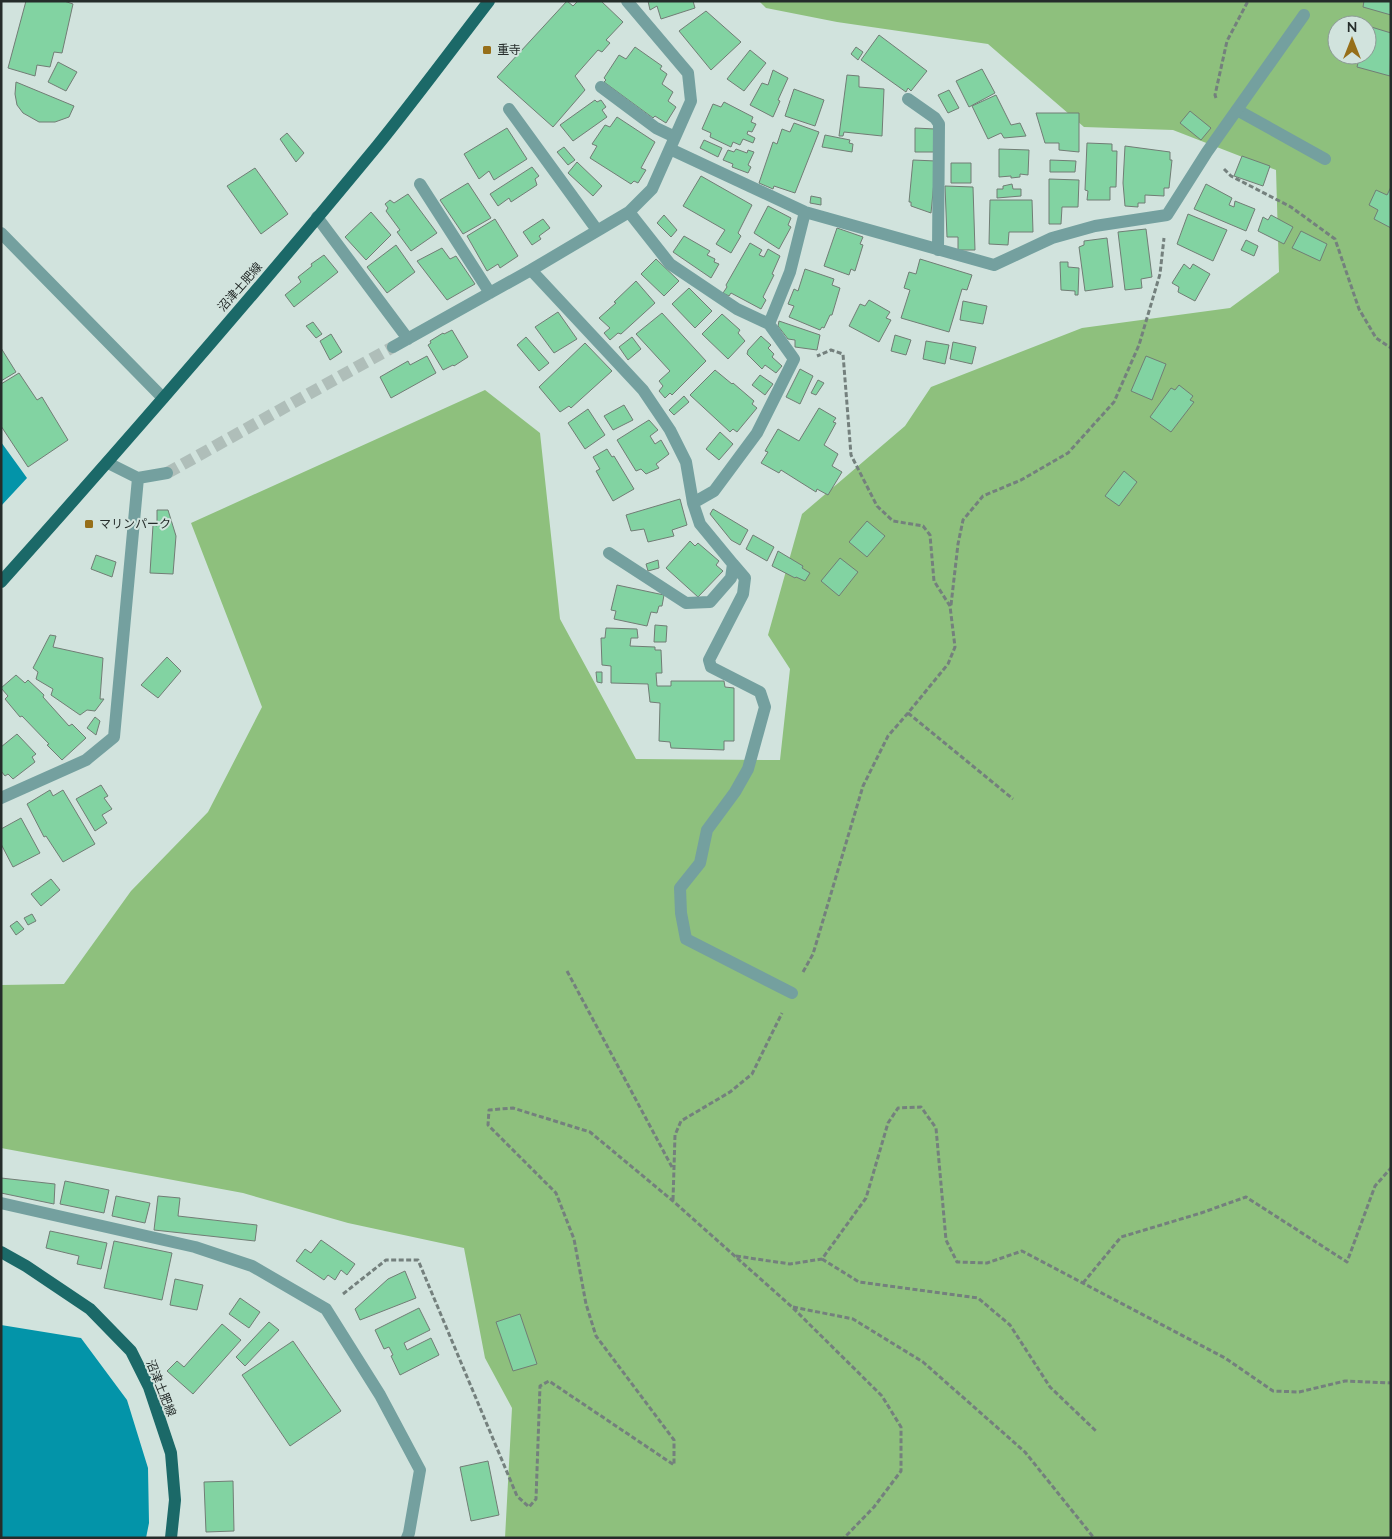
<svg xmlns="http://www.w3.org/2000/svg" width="1392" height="1539" viewBox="0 0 1392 1539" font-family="Mulish,'Noto Sans JP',sans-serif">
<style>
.forest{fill:#8ec07d;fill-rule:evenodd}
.water{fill:#0394a9}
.building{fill:#82d3a2;stroke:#717d75}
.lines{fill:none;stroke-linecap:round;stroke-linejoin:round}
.minor-tunnel{stroke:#afbeb9;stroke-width:12;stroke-dasharray:12 6;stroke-linecap:butt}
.path{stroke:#74807d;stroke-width:3;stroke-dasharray:5 2.5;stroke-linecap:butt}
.service{stroke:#74a09f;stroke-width:12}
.minor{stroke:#74a09f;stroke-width:12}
.primary{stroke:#1b6968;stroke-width:12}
.poi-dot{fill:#966f19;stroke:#d1e3dd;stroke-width:2}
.labels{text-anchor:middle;stroke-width:4;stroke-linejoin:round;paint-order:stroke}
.poi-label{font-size:12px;fill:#252c2a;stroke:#d1e3dd;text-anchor:start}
.street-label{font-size:12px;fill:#252c2a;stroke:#d1e3dd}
</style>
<rect width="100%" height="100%" fill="#d1e3dd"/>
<path class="forest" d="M759,1H1391V1538H505L512,1408L485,1358L464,1248L348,1223L243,1193L1,1148V985L64,984L131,891L208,812L262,707L191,523L485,390L540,433L560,619L636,759L780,760L790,669L768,635L802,514L905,426L931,387L1082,328L1230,308L1279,272L1276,170L1173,130L1084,127L988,44L837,22L766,8ZM1337,25H1367V55H1337Z"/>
<path class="water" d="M1,442L27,478L1,506Z
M1,1325L81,1338L127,1400L148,1468L149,1523L146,1538H1Z"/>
<path class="building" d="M26,1H64L73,4L62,53L54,52L50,67L37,65L35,76L8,68Z
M567,1L573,6L578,1H601L623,22L606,40L610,43L602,52L598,50L575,76L585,90L553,127L497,77Z
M648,1H693L695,8L661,19L657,6L650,10Z
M1364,1H1391V15L1363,7Z
M706,11L741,42L711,70L679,31Z
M1368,26L1391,33L1390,76L1357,67L1360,55H1367Z
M879,35L927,71L911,91L908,88L906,92L861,60Z
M635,47L662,66L660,69L667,74L662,84L673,92L668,101L676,107L666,123L655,116L653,118L604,82L606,80L604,78L619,55L626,59Z
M856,47L863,52L858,60L851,54Z
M750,50L766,63L744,91L727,79Z
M58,62L77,72L66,91L48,82Z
M982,69L995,93L969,107L956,81Z
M773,70L788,78L778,100L780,101L773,117L750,105L762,83L768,85Z
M847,75L859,76V87L884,89L882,136L844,132L843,136H839Z
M16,82L74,106L69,117L55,122H39L23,113L17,105L15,94Z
M794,89L824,100L815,126L785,116Z
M949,90L959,108L948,113L938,95Z
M996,95L1011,125L1020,123L1026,136L1004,138L1001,133L988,139L972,106Z
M595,100L597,102L601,100L606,107L602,110L607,117L573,141L560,125Z
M724,102L753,117L751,122L756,124L752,132L748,131L747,134L755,138L753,143L743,139L740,145L733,142L731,147L710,137L711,133L702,129L713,104L721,107Z
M1190,111L1211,128L1201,140L1180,123Z
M1036,113H1079V152L1059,150V143H1045Z
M617,117L655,142L641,168L646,170L638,183L634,181L631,184L590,158L597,146L592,144L605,125L610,127Z
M794,123L819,132L795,193L774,186L773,189L759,183L773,142L777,144L782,129L790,132Z
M507,128L527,159L494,180L489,171L479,179L464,154Z
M915,128L935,129V152H915Z
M287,133L304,153L296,162L280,139Z
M825,135L850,140L849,143L853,144L852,152L822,147Z
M704,140L722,148L718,157L700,148Z
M1087,143L1112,144V151H1117L1116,187H1110V200H1087L1088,191L1085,190Z
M1125,146L1170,152V160H1172L1169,188H1164V196L1145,195V203H1138V207L1125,206L1123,183Z
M564,147L575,160L568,165L557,152Z
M736,149L747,153L748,150L754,152L748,165L751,167L748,173L732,167L733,164L723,160L728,150L734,152Z
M999,149L1029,150L1028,175L1020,174V177L1011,178V176L999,177Z
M1242,156L1270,166L1263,186L1234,176Z
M913,160L936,161L931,213L911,206V202H909Z
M1050,160L1076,161L1075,172H1050Z
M577,162L602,186L593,196L568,173Z
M951,163H971V183H951Z
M532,167L539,176L535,179L537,185L511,202L509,198L498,206L490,194Z
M255,168L288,214L261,234L227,186Z
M701,176L752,205L738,233L741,236L731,253L716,244L725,230L683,206Z
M1049,179L1079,180L1078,207H1062L1061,224H1049Z
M468,183L491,218L463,234L440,200Z
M1012,184L1013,189H1021V196L997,198V189H1003V186Z
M1206,184L1232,198L1229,205L1234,207L1235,201L1255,209L1246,231L1194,209Z
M945,186L973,187L975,250H958V237H947Z
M1391,187V228L1374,219L1378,210L1369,205L1376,190L1387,195Z
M408,194L437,233L411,251L397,232L400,230L386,211L388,208L385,204L390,200L394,203Z
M811,196L821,198V205L810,203Z
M990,200H1032L1033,232H1009L1008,245L989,244Z
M768,206L791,218L788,225L791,227L779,249L754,233Z
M371,212L391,235L366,260L345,237Z
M1188,214L1227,230L1213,261L1177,244Z
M664,215L677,230L671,237L657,223Z
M1271,215L1293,227L1284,244L1258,231L1263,217L1268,220Z
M495,219L518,256L500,268L498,264L487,271L467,236Z
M543,219L550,228L539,236L541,239L532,245L523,232Z
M837,228L863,237L860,244L863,245L855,271L851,269L849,275L824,266Z
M1146,229L1152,277L1141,279L1142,288L1125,290L1118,232Z
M1301,231L1327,244L1320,261L1292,248Z
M684,236L710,251L707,255L715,259L714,262L719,264L711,278L673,252Z
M1107,238L1113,287L1085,291L1079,247L1084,245V241Z
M1246,240L1258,246L1254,256L1241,250Z
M750,243L762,250L759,255L764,257L768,249L780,256L772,274L774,275L763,297L766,300L761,309L731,293L729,296L723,293L727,287L726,285Z
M396,245L415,272L387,293L367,267Z
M442,248L450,259L456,256L475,284L447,300L417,261Z
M324,255L338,272L294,307L285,295L301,282L298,277L312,266L311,264Z
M656,259L679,281L664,296L641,274Z
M920,259L972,275L967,290L962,289L949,332L901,318L910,290L904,288L909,272L916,274Z
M1060,262H1068V267L1079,268L1078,295H1075V291L1061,290Z
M1184,264L1190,269L1193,264L1210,274L1195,301L1178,292L1179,287L1172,283Z
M805,269L834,279L832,285L840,288L832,315H830L824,328L822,327L820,330L789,317L794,306L788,304L794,289L798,291Z
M636,281L655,303L621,334L618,333L610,340L604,333L610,328L599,318L616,303L614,302Z
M689,288L712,311L695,328L672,304Z
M869,300L890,312L886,318L891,320L879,342L849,326L860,304L865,306Z
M963,301L987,306L983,324L960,320Z
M558,312L577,339L554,353L535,327Z
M662,313L706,361L672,395L670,393L665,398L659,391L663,386L659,381L670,371L636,334Z
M722,314L740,330L738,333L745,341L728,359L702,334Z
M779,321L820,335L817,350L795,347V340L788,339L778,326Z
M313,322L322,334L316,338L306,326Z
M452,330L468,357L454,366L453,365L443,370L428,345L431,343L430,341L443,333L444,334Z
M331,334L342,352L330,360L320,341Z
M895,335L911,340L906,355L891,351Z
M761,336L771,345L768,348L774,354L772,357L782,366L776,373L765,365L762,369L747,354L748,350Z
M526,337L549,363L539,371L517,345Z
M632,337L641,349L628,360L619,347Z
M926,341L949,345L945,364L923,359Z
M953,342L976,347L972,364L950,359Z
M585,343L612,371L571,408L569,406L560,412L539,387Z
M1,348L16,372L1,381Z
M427,356L436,373L391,398L380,377L408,361L410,365Z
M1146,356L1166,364L1152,400L1131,391Z
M800,369L813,376L800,404L786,397Z
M715,370L732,384L733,383L754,401L752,404L757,408L737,432L733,429L730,432L690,395Z
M19,373L37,400L42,397L68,440L28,467L1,426V384Z
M760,375L773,384L765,395L752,385Z
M818,380L824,383L816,395L811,393Z
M1179,385L1193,396L1190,400L1194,402L1171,432L1150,417L1171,388L1175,390Z
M684,396L689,402L674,415L669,410Z
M624,405L633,420L613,430L604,416Z
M819,408L836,418L833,422L836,423L824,445L838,454L832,466L842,472L828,495L817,489L816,492L781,470L779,473L761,463L768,452L765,451L778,429L799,441Z
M588,409L605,435L585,449L568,423Z
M649,420L658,430L650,436L655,444L661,440L669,454L656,464L659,468L646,474L641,469L636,471L617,440Z
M720,432L733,444L719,460L706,449Z
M607,449L612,457L614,456L634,489L613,501L596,471L600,469L593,457Z
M1124,471L1137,482L1119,506L1105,496Z
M680,499L687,525L672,530L674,536L648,542L644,529L631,531L626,515Z
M713,509L748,530L740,545L731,540L710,514Z
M157,510H168L176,536L173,574L150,573L153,525L157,526Z
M867,521L885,536L867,557L849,542Z
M753,535L774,547L767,561L746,549Z
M690,541L695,546L698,543L719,561L716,565L723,571L698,597L666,568Z
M778,551L803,566L802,568L810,573L805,581L796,577L795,578L772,566Z
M96,555L116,562L112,577L91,569Z
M840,558L858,572L839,596L821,581Z
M658,560L659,568L648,571L646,564Z
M617,585L664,595L662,606H659L657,613L651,612L647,626L614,619L616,611L611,610Z
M655,625L667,626L666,642H654Z
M606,628L637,629L638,638H631L630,646L655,647V650H661L662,673H656L657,686H671V681H724L725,687L734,688V741H724V750L671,748L670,742L659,741L660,703L650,702L648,684L611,683V666L602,665L601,638H605Z
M50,635L56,636L53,647L103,658L100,699H104L95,711L87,710L80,715L51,695L53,689L36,679L38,672L33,668Z
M167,657L181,671L158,698L141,685Z
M596,672H602V683L597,682Z
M16,675L25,683L28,680L44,695L43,697L69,726L72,724L86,738L62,760L47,745L49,744L22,716L20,717L5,699L8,696L1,688Z
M95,717L100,721L96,735L87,728Z
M17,734L36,754L32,757L35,762L13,779L8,774L5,776L1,771V747Z
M101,785L108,796L104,798L112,809L102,815L107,823L95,831L76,799Z
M50,790L53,796L63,790L95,844L63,862L46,836L44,837L27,804Z
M21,818L40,853L13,867L1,844V829Z
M51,879L60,890L41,906L31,894Z
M32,914L36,921L28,925L24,918Z
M17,921L24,929L16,935L10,926Z
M1,1178L55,1184L54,1204L1,1193Z
M65,1181L109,1190L104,1213L60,1204Z
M116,1196L150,1203L145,1223L112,1216Z
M158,1196L180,1198L178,1216L257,1225L255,1241L154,1230Z
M50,1231L107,1243L101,1269L77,1264L79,1256L46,1248Z
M321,1240L355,1264L347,1275L341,1270L335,1280L328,1275L324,1280L296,1261L305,1249L311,1253Z
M114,1241L172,1253L162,1300L104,1288Z
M405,1271L416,1298L360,1320L355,1309L388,1279Z
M175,1279L203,1285L197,1310L170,1305Z
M240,1298L260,1312L249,1328L229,1314Z
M419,1308L430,1330L404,1343L407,1350L431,1338L439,1355L400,1375L391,1356L393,1355L389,1347L384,1349L375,1330Z
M520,1314L537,1364L513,1371L496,1322Z
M269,1322L279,1330L245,1366L236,1357Z
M222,1324L241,1340L193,1394L167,1371L177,1361L184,1367Z
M293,1341L341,1411L290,1446L242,1375Z
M488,1461L499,1515L471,1521L460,1467Z
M233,1481L234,1531L206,1532L204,1482Z"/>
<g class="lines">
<path class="minor-tunnel" d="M167,473L393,347"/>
<path class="path" d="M1216,98L1215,95L1227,41L1248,1
M1224,169L1231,176L1291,207L1335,239L1359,309L1376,338L1391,348
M951,605L958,544L963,520L983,496L1021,480L1068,453L1114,402L1139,345L1160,274L1164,238
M908,713L1013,799
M567,971L673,1169
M803,972L813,954L863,786L888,736L908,713L948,664L955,647L950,606L934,581L930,535L923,526L893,521L877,506L851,455L843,354L831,350L817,356
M673,1200L675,1135L681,1121L730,1092L752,1074L782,1013
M736,1256L790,1264L822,1259L866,1198L888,1123L898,1108L921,1107L936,1128L946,1240L957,1262L987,1263L1022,1251L1225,1358L1273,1391L1299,1392L1345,1381L1391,1383
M822,1259L859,1282L978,1298L1010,1325L1050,1387L1097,1432
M1083,1283L1121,1237L1201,1213L1246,1197L1347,1262L1375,1186L1391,1168
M343,1294L386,1260H418L517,1496L529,1507L536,1499L540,1386L549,1381L674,1465V1440L596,1336L586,1304L574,1239L556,1193L488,1125L489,1110L513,1108L590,1132L673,1201L792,1307L882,1396L901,1427V1471L874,1507L844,1538
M793,1307L853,1319L923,1362L1025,1452L1094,1538"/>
<path class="service" d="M1237,110L1325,159
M1,233L163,398"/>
<path class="minor" d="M601,87L656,128L675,137
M908,99L935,118L939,124L938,250
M509,109L597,230
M670,149L805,212L994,265L1052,238L1095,226L1167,215L1207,152L1304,15
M420,184L490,293
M629,212L670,264L737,309L769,324L794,359L757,433L714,491L693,503
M317,217L408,339
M531,270L643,390L670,430L686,462L693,503L700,524L733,564L731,578L710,602L686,603L609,553
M769,324L790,272L805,212
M393,347L531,270L629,212L652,189L691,101L688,73L627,1
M108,463L138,478L167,473
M733,564L745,578L743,594L709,660L711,667L760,692L765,707L748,769L735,792L707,830L700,863L680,888L681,913L686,939L792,993
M1,798L86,760L114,737L138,478
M1,1203L195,1247L252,1266L326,1309L380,1395L420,1470L409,1533L407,1538"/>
<path class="primary" d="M1,582C129,439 255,294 377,146C415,99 452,49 489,1
M1,1252L26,1266L90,1309L131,1351L149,1387L171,1453L175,1500L171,1538"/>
</g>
<g class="poi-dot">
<rect x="482" y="45" width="10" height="10" rx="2.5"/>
<rect x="84" y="519" width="10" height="10" rx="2.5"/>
</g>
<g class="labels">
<g class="poi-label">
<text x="497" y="54">重寺</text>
<text x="99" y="528">マリンパーク</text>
</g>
<g class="street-label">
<text transform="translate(240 287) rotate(-49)" y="4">沼津土肥線</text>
<text transform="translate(161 1388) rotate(68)" y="4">沼津土肥線</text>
</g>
</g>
<rect width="1392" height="1539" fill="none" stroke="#252c2a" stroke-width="5"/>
<g transform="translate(1352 40)"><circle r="24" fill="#d1e3dd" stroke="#8c9a95"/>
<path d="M0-4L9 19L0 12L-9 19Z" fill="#966f19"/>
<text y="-8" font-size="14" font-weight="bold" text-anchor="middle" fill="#252c2a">N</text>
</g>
</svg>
